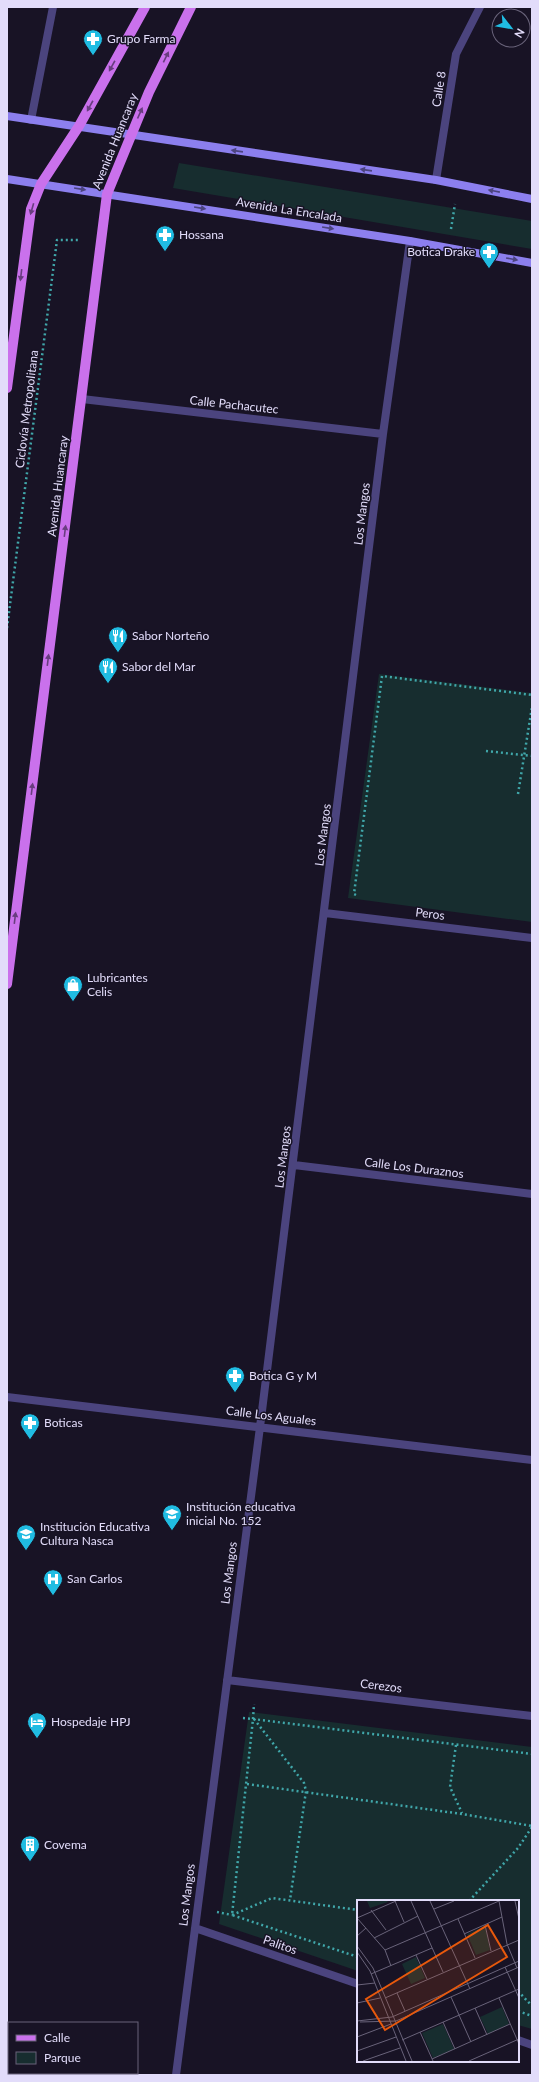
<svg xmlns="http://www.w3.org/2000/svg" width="539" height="2082" viewBox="0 0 539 2082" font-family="Lato,sans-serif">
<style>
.green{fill:#172d2f}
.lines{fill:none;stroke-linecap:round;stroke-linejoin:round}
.path{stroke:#40a7aa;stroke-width:2.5;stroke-dasharray:2 3;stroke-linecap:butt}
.minor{stroke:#4b447e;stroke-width:8}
.secondary{stroke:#8c7fee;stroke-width:8}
.primary{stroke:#ca71ec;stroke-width:10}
.oneway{fill:#683d7f}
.oneway2{fill:#4c447f}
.labels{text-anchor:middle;stroke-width:3;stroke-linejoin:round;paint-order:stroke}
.poi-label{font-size:12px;fill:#e2dcfa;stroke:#181325;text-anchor:start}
.street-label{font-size:12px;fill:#e2dcfa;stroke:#181325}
.inset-road{fill:none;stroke:#69637a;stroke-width:1}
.view{fill:#e8590c;fill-opacity:0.15;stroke:#e8590c;stroke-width:2}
.inset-edge{fill:none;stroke:#e2dcfa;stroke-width:2}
</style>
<rect width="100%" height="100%" fill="#181325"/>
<path class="green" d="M179,163L532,221V249L173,188Z
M379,674L532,693V922L348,898Z
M249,1712L532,1747V2029L518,2025V1901H358V1971L219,1924Z"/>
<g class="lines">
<path class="path" d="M451,229L455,204
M7,628L57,240H79
M486,751L532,756
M518,794L532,707
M356,895L354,894L382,676L532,695
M243,1718L253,1719L254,1704
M254,1719L304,1783L306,1791L290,1900
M456,1745L450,1787L462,1813
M247,1784L462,1814L532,1826
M469,1901L518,1848L532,1827
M217,1912L232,1915
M232,1915L272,1898L358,1910
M358,1957L232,1915L253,1719L532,1754
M518,1991L532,2006
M518,2011L532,2016"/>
<path class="minor" d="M31,120L53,7
M436,180L456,54L480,7
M82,399L383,434
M325,913L532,938
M294,1165L532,1194
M7,1397L532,1460
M227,1680L532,1716
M195,1928L358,1984
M518,2040L532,2045
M176,2075L260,1427L383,434L410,241"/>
<path class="secondary" d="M7,116L436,180L532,199
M7,179L410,241L532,263"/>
<path class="primary" d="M7,388L31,209L41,184L79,126L145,7
M7,984L107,194L149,92L191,7"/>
</g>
<defs><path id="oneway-solid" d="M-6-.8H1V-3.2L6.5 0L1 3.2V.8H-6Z"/></defs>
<g class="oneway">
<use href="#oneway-solid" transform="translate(166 57) rotate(-64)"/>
<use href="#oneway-solid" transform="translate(112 66) rotate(119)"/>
<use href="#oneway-solid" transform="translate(90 106) rotate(119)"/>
<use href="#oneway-solid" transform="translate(140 113) rotate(-66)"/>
<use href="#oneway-solid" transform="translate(32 209) rotate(106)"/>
<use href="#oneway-solid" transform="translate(21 275) rotate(97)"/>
<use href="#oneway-solid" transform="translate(65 531) rotate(-83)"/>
<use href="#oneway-solid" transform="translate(48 660) rotate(-83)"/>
<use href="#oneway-solid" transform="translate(32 789) rotate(-83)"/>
<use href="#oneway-solid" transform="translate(15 918) rotate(-83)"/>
</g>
<g class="oneway2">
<use href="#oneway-solid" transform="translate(237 151) rotate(-172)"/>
<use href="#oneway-solid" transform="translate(366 170) rotate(-172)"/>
<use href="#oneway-solid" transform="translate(80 189) rotate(9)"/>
<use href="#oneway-solid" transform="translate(494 191) rotate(-169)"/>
<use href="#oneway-solid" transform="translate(200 208) rotate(9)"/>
<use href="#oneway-solid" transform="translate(328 228) rotate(9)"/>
<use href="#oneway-solid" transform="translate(512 259) rotate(10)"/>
</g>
<defs>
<g id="pharmacy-pin" transform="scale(1)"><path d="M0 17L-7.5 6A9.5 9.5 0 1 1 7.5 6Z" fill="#20bce2" stroke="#181325"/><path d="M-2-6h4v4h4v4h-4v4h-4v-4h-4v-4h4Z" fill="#fff"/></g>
<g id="restaurant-pin" transform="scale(1)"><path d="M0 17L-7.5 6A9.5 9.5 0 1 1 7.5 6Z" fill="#20bce2" stroke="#181325"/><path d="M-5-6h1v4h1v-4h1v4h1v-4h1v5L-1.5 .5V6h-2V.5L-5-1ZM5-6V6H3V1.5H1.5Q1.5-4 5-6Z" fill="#fff"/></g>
<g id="shop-pin" transform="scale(1)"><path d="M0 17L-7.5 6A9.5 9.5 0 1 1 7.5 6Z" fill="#20bce2" stroke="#181325"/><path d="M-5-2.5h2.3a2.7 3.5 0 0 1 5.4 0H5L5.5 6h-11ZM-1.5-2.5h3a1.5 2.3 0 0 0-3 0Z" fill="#fff"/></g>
<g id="school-pin" transform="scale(1)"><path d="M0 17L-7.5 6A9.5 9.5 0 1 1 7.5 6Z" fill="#20bce2" stroke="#181325"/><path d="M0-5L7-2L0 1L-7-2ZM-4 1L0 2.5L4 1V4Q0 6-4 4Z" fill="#fff"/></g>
<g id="hospital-pin" transform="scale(1)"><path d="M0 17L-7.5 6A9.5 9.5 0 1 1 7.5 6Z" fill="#20bce2" stroke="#181325"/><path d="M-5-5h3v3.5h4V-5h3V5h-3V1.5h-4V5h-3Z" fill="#fff"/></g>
<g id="hotel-pin" transform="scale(1)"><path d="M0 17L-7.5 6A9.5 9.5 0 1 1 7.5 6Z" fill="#20bce2" stroke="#181325"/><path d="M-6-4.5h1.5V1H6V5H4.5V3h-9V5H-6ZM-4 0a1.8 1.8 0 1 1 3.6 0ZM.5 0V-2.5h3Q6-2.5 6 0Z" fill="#fff"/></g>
<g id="building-pin" transform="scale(1)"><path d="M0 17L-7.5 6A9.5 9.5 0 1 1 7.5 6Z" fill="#20bce2" stroke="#181325"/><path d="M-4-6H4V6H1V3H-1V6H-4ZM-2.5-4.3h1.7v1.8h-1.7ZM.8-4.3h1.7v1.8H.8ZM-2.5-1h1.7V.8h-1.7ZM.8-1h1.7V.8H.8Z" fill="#fff"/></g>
</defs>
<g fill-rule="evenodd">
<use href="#pharmacy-pin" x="93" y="39"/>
<use href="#pharmacy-pin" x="165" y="235"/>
<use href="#pharmacy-pin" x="489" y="252"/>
<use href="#restaurant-pin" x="118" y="636"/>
<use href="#restaurant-pin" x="108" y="667"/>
<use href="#shop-pin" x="73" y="985"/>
<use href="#pharmacy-pin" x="235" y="1376"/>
<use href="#pharmacy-pin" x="30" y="1423"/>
<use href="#school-pin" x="172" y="1514"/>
<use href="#school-pin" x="26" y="1534"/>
<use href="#hospital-pin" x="53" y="1579"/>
<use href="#hotel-pin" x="37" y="1722"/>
<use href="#building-pin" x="30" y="1845"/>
</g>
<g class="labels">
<g class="poi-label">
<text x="107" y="43">Grupo Farma</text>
<text x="179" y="239">Hossana</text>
<text x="475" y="256" text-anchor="end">Botica Drake</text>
<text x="132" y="640">Sabor Norteño</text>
<text x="122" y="671">Sabor del Mar</text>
<text x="87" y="982">Lubricantes<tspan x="87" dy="14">Celis</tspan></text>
<text x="249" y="1380">Botica G y M</text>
<text x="44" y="1427">Boticas</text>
<text x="186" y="1511">Institución educativa<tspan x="186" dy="14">inicial No. 152</tspan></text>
<text x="40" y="1531">Institución Educativa<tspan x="40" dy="14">Cultura Nasca</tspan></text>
<text x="67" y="1583">San Carlos</text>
<text x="51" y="1726">Hospedaje HPJ</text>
<text x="44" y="1849">Covema</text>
</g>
<g class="street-label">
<text transform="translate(439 89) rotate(-81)" y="4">Calle 8</text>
<text transform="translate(115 141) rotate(-68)" y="4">Avenida Huancaray</text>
<text transform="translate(289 210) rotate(9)" y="4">Avenida La Encalada</text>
<text transform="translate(234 405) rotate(6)" y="4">Calle Pachacutec</text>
<text transform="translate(27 409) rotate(-83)" y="4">Ciclovía Metropolitana</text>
<text transform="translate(58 486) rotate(-83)" y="4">Avenida Huancaray</text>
<text transform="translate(362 514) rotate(-83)" y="4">Los Mangos</text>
<text transform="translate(323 835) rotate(-83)" y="4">Los Mangos</text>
<text transform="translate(430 914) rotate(7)" y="4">Peros</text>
<text transform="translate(283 1157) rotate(-83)" y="4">Los Mangos</text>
<text transform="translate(414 1168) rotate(7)" y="4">Calle Los Duraznos</text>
<text transform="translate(271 1416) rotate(7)" y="4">Calle Los Aguales</text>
<text transform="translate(229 1573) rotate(-83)" y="4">Los Mangos</text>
<text transform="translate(381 1686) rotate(7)" y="4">Cerezos</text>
<text transform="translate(187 1895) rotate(-83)" y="4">Los Mangos</text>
<text transform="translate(280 1945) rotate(19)" y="4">Palitos</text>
</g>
</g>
<g transform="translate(357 1900)">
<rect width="162" height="162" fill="#181325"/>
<path d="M10,1H30L31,2L13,8ZM128,26L133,50L119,55L110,34ZM59,57L68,78L54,84L45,64ZM145,107L152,124L131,134L123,117ZM86,124L97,149L76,158L65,133Z" fill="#172d2f"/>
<path class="inset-road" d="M38,1L47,22M54,1L86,72M73,1L113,89M142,1L150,44L160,68M158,1L162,19M77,9L97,1M14,10L29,30M101,19L118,58M128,25L134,51M107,34L145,17M0,36L9,28M17,38L61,16M0,46L16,68L55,161M28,50L142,1M0,52L13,71L49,161M59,55L70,79M34,66L28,50L0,18L39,1M148,67L162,98M14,74L75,48M0,85L18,83M40,93L48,111M94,97L114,142M28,98L162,40M142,98L162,144M0,103L23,98M118,108L130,135M0,121L35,117L162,61M3,122L39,121L162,67M86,122L98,149M63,132L76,161M0,137L34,124M45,140L162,89M0,151L39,137M75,159L153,124M6,161L43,148M112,161L162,139"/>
<path class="view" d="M131,25L150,57L28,130L9,99Z"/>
<rect width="162" height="162" class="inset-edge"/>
</g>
<rect width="539" height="2082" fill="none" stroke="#e2dcfa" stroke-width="16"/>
<rect x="8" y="2022" width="130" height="52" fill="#181325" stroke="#69637a"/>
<rect x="16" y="2035" width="20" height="6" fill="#ca71ec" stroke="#69637a"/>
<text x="44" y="2042" font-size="12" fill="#e2dcfa">Calle</text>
<rect x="16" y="2052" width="20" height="12" fill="#172d2f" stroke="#69637a"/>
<text x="44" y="2062" font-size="12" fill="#e2dcfa">Parque</text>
<g transform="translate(511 28) rotate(121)"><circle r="19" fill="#181325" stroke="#69637a"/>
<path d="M0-3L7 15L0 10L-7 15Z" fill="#20bce2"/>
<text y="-6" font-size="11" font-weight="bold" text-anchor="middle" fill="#e2dcfa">N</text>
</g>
</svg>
